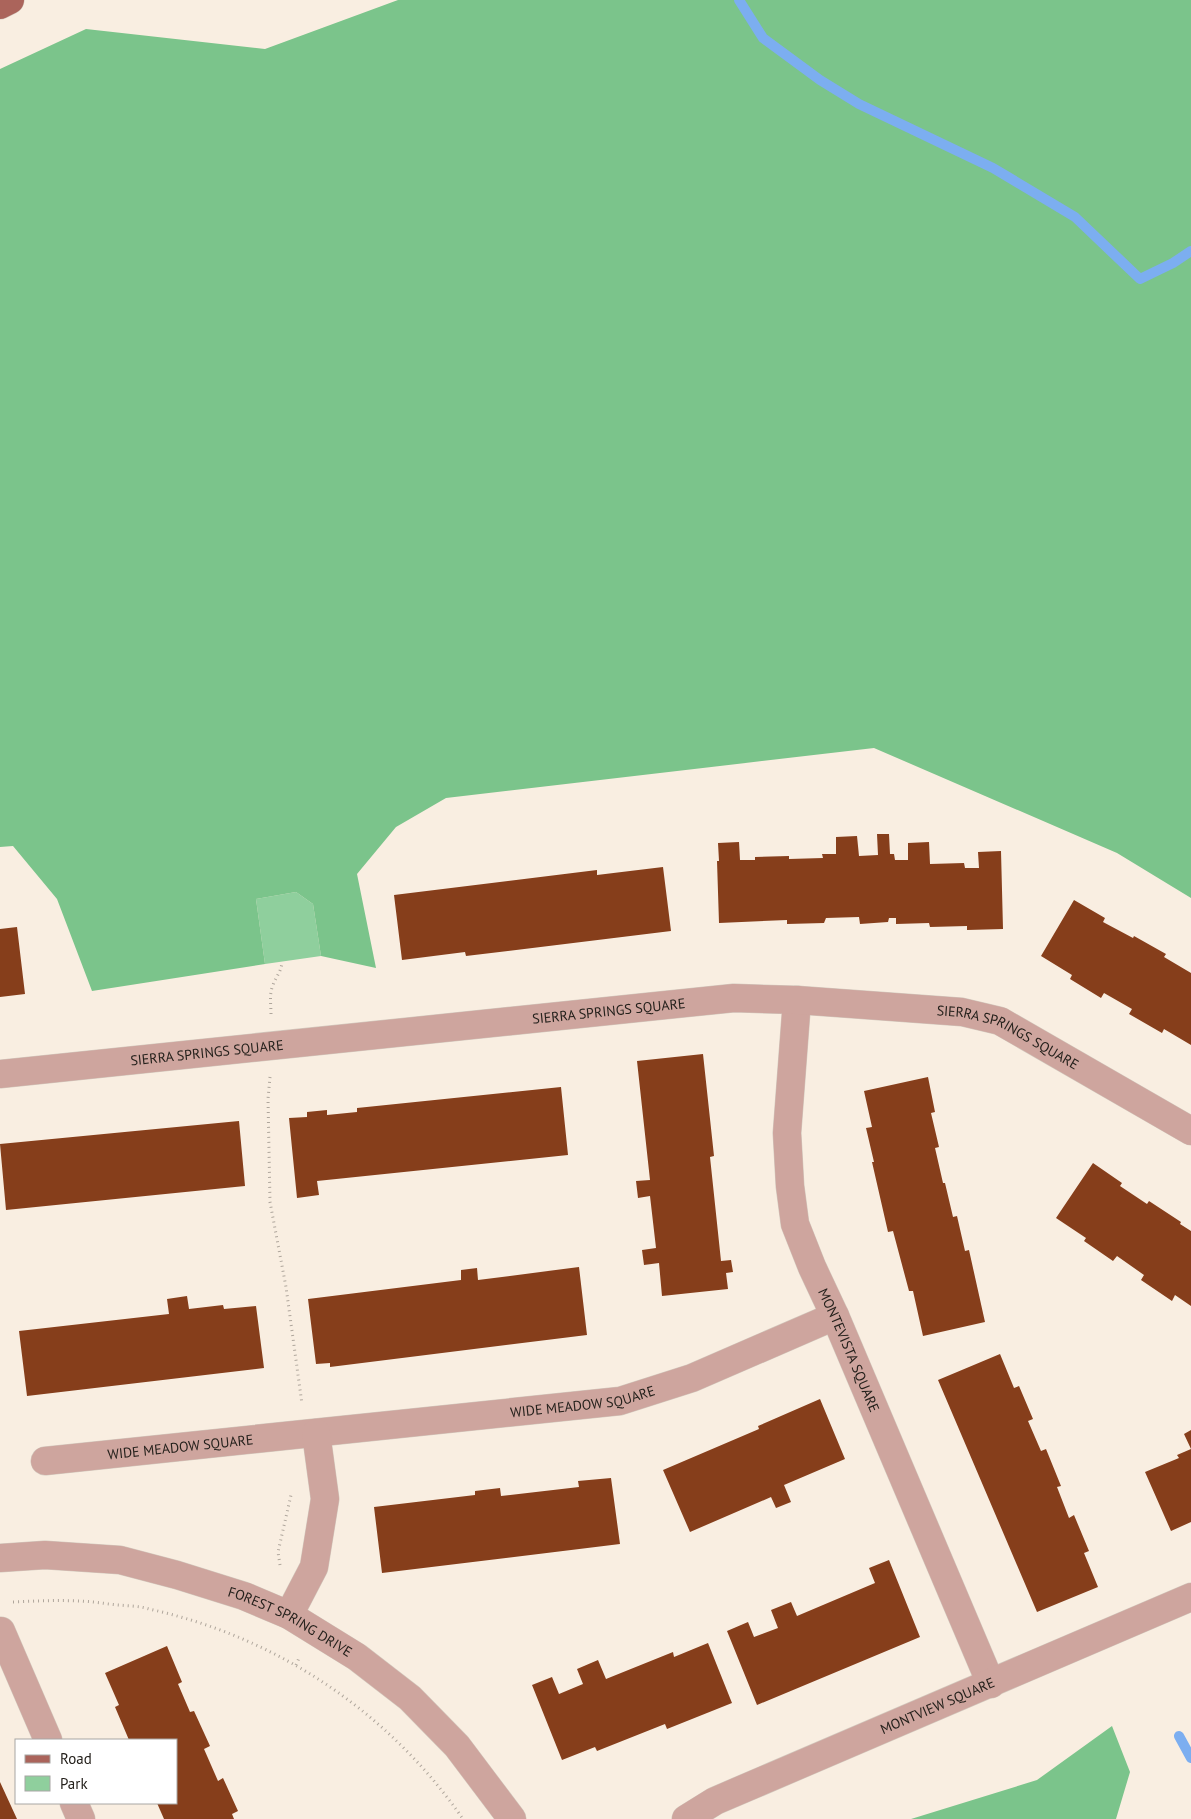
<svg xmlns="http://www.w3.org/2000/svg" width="1191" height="1819" viewBox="0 0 1191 1819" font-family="'PT Sans',sans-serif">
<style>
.green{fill:#8fcf9d}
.forest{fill:#7bc48b}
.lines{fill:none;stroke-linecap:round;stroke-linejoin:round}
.stream{stroke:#7caef0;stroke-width:10}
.building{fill:#863e1b}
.minor-casing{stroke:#d3c9be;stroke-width:29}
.major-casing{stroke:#d3c9be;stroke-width:29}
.path{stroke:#afa69c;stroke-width:3;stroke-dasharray:1 4;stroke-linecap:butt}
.minor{stroke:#cea59e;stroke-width:28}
.major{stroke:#ab645b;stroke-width:28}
.labels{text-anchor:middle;stroke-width:5;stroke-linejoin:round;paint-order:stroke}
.street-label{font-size:14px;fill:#25211c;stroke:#fff}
</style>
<rect width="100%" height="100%" fill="#f9eee1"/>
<path class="green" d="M296,892L313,904L321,956L265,964L256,899Z"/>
<path class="forest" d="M398,0H1191V898L1117,853L874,748L446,798L396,827L357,874L376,968L321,956L313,904L296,892L256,899L265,964L92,991L57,899L13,846L0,847V69L86,29L265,49Z
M1112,1726L1130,1772L1116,1819H911L1037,1780Z"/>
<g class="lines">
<path class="stream" d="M739,0L763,38L820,80L859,104L993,168L1075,217L1140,279L1173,263L1191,251
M1179,1736L1191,1758"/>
</g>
<path class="building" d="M877,834H889L890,854H894L895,860H908V843L929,842L930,864L964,863L965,868H979L978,852L1001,851L1003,929L967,930V926L930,927L929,923L896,924V918H889L888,922L860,924L859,917L826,918L824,923L787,924V920L719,923L717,861H719L718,843L739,842L740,860H755V857L789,856V859L823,858L822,854H836V837L857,836L859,856L878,855Z
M663,867L671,931L466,956L465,952L402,960L394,895L597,870V875Z
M1074,900L1105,918L1103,922L1133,938L1134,936L1166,954L1164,957L1191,973V1045L1164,1029L1162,1033L1129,1014L1132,1009L1104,993L1101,998L1070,979L1072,975L1041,956Z
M17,927L25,994L0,997V929Z
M703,1054L714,1156L710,1157L721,1261L731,1260L733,1272L726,1273L728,1289L662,1296L659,1263L644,1265L642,1250L656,1248L650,1196L638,1198L636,1181L650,1180L637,1061Z
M928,1077L935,1112L931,1113L939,1147L935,1148L943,1183H945L953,1217L957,1216L965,1251L969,1250L985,1322L923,1336L913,1291H909L893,1231L888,1232L872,1162H874L866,1128L872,1127L864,1091Z
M561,1087L568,1155L317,1181L319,1195L297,1198L289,1118L307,1117V1112L327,1110V1115L357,1112V1108Z
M239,1121L245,1186L6,1210L0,1144Z
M1093,1163L1122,1183L1120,1186L1147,1204L1149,1201L1181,1222L1180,1224L1191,1231V1306L1175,1295L1172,1301L1141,1280L1144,1275L1117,1256L1113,1261L1084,1241L1086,1238L1056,1218Z
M579,1267L587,1335L330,1367V1363L316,1364L308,1299L461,1280V1270L477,1268L478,1280Z
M187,1296L189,1309L223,1305L224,1309L256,1306L264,1368L27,1396L19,1331L169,1314L167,1299Z
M1000,1354L1014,1388L1019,1386L1033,1419L1028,1421L1041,1451L1046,1449L1061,1486L1057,1487L1069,1518L1074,1515L1089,1551L1084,1553L1098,1587L1037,1612L938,1380Z
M820,1399L845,1459L784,1485L791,1502L776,1508L771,1497L690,1532L663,1470L759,1429L758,1426Z
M1191,1430V1522L1171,1531L1145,1472L1179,1458L1177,1455L1191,1449L1184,1434Z
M611,1478L620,1544L382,1573L374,1507L475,1495V1491L500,1488L501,1496L579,1487L578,1481Z
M889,1560L920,1637L757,1705L727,1631L748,1622L754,1637L778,1628L771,1610L791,1602L797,1616L875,1583L869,1568Z
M708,1643L732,1703L667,1729L665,1724L597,1751L595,1747L562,1760L532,1685L552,1677L559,1694L583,1684L577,1669L598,1660L606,1679L673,1652L674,1657Z
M167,1646L182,1682L178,1684L190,1712L194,1711L210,1746L204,1749L218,1781L223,1778L238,1811L232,1814L234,1819H164L157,1803H176V1740H129L115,1707L119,1705L105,1673Z
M0,1782L17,1819H0Z"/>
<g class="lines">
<g class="minor-casing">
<g id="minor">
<path id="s1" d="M797,1000L787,1133L790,1186L795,1224L812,1267L835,1316L991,1684"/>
<path id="s2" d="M0,1074L734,998L797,1000L962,1012L1000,1021L1191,1131"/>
<path id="s3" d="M45,1461L620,1401L692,1378L835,1316"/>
<path id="s4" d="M0,1558L45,1555L120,1560L177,1575L244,1596L289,1615L357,1657L410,1698L457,1746L512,1819"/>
<path d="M289,1615L314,1567L325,1499L316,1433"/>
<path d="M1,1631L48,1740"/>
<path d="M74,1803L81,1819"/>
<path id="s5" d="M686,1819L715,1801L1191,1597"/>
</g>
</g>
<g class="major-casing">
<path id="major" d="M0,5L10,0"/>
</g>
<path class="path" d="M271,1014C271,1004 269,994 273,985C276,976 281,973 282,962
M270,1077L268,1099L270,1202L286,1287L302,1404
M280,1565L278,1552L291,1495
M13,1602C35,1601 56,1600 78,1601C91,1601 105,1604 119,1605C129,1606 140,1606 149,1609C277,1637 389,1712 463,1819
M296,1665L299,1658"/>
<use href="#minor" class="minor"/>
<use href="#major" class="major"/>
</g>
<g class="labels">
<g class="street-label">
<text dy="5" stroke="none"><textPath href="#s2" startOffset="612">SIERRA SPRINGS SQUARE</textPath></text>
<text dy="5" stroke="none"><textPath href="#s2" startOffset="1018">SIERRA SPRINGS SQUARE</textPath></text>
<text dy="5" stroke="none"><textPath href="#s2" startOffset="208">SIERRA SPRINGS SQUARE</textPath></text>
<text dy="5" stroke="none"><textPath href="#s1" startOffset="362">MONTEVISTA SQUARE</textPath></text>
<text dy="5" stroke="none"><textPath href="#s3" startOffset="541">WIDE MEADOW SQUARE</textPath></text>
<text dy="5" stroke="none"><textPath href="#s3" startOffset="136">WIDE MEADOW SQUARE</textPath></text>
<text dy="5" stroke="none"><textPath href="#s4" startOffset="302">FOREST SPRING DRIVE</textPath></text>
<text dy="5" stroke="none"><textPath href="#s5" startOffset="276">MONTVIEW SQUARE</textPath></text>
</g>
</g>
<rect x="15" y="1739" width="162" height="65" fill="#ffffff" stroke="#a8a6a4"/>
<rect x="25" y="1755" width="25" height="8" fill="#ab645b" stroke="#a8a6a4"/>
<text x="60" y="1764" font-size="15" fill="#25211c">Road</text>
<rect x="25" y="1776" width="25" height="15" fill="#8fcf9d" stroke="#a8a6a4"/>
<text x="60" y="1789" font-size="15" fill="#25211c">Park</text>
</svg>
